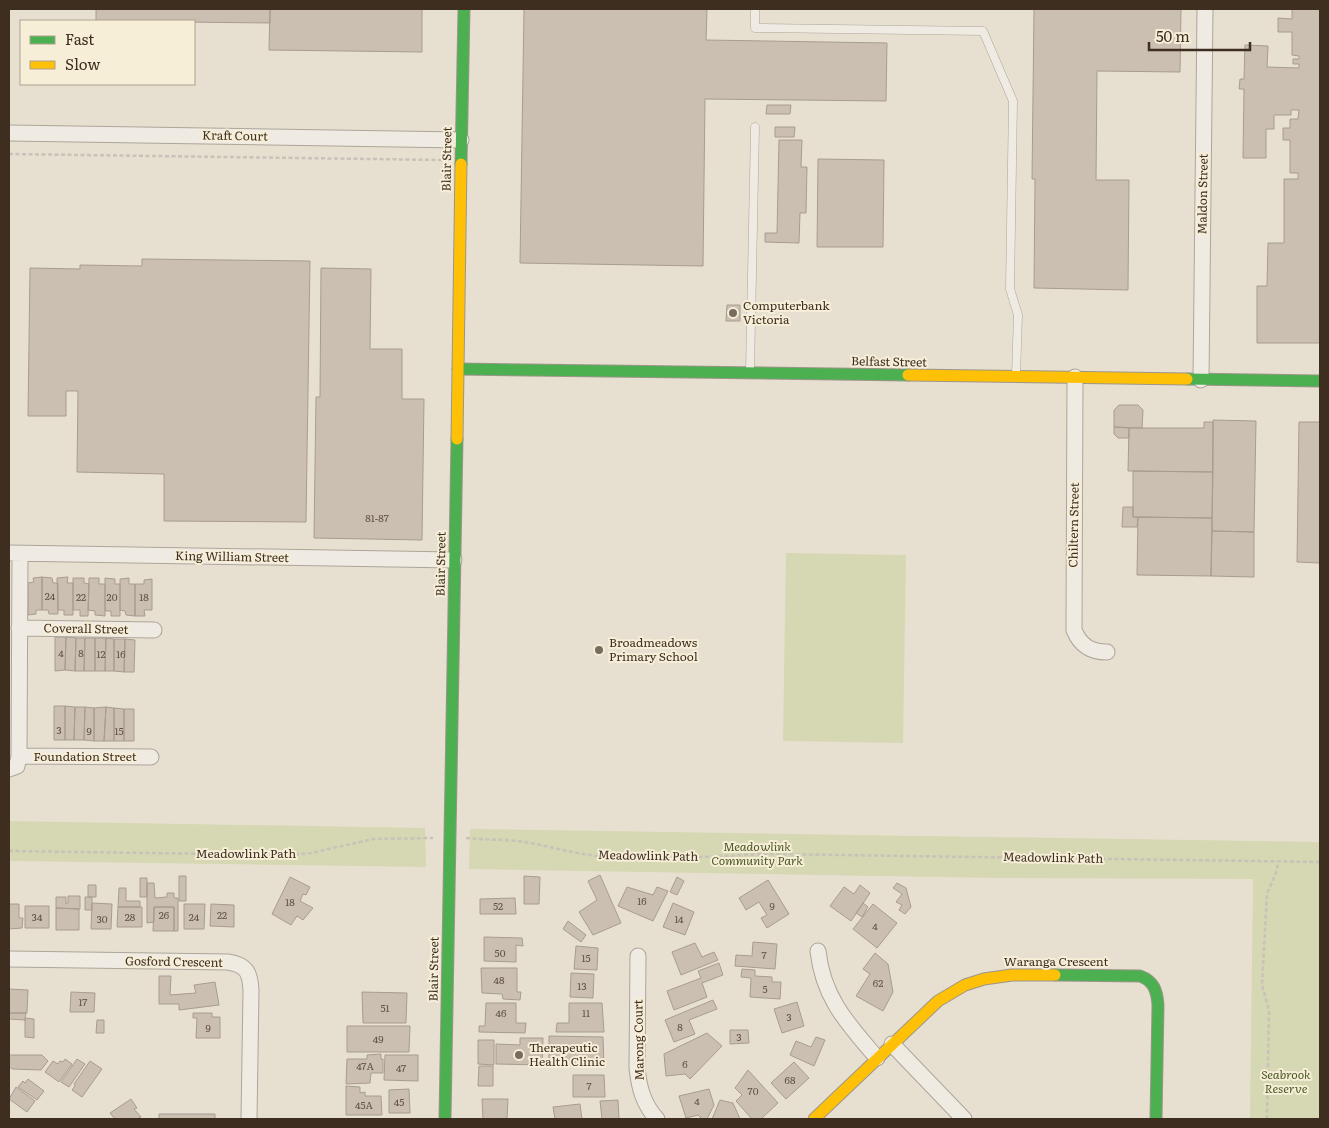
<svg xmlns="http://www.w3.org/2000/svg" width="1329" height="1128" viewBox="0 0 1329 1128" font-family="Literata,serif">
<style>
.green{fill:#d6d7b3}
.building{fill:#cbbfb2;stroke:#a89c90}
.lines{fill:none;stroke-linecap:round;stroke-linejoin:round}
.lane-casing{stroke:#ada599;stroke-width:9}
.street-casing{stroke:#ada599;stroke-width:17}
.fast-casing{stroke:#9c958a;stroke-width:13}
.slow-casing{stroke:#9c958a;stroke-width:13}
.path{stroke:#c8c2b9;stroke-width:2.5;stroke-dasharray:4 2.5;stroke-linecap:butt}
.lane{stroke:#efebe3;stroke-width:8}
.street{stroke:#efebe3;stroke-width:15}
.fast{stroke:#4caf50;stroke-width:11}
.slow{stroke:#ffc107;stroke-width:11}
.poi-dot{fill:#786c5e;stroke:#f7eed8;stroke-width:2}
.labels{text-anchor:middle;stroke-width:4;stroke-linejoin:round;paint-order:stroke}
.number-label{font-size:10px;fill:#605244}
.street-label{font-size:12px;fill:#3d2e20;stroke:#f7eed8}
.poi-label{font-size:12px;fill:#3d2e20;stroke:#f7eed8;text-anchor:start}
.park-label{font-size:12px;font-style:italic;fill:#4d5a26;stroke:#f7eed8}
</style>
<rect width="100%" height="100%" fill="#e7e0d1"/>
<path class="green" d="M786,553L906,555L903,743L783,741Z
M9,821L425,828L426,867L9,861Z
M470,829L1320,842V1119H1250L1253,879L997,878L469,869Z"/>
<path class="building" d="M96,9H270V23L96,21Z
M270,9H422V52L269,50Z
M524,9H707L706,40L887,43L886,101L705,99L703,266L520,263Z
M1034,9H1181L1180,72L1097,71L1096,180H1129L1128,290L1034,288L1035,179H1032Z
M1292,9H1320V343H1257V286H1267L1268,243H1284V179H1298V173H1290V140H1283V128H1290V119H1298L1299,110H1291V115H1274V129H1266V158H1243L1244,89H1239L1240,79H1244L1245,45L1268,46L1267,67L1299,68V64H1293V59H1299V56L1292,55V32H1278V18L1292,19Z
M767,105H791L790,114H766Z
M775,127H795L794,137H775Z
M779,140H802L801,167H807L806,213H800L799,243L765,242V233H777Z
M818,159L884,160L883,247H817Z
M142,259L310,261L306,522L164,521V474L77,472L78,391H66V416H28L30,268L80,269V265L142,266Z
M321,268L371,269L370,349H402V399H424L422,540L314,538L316,397H320Z
M727,305H740V321H726Z
M1119,405H1138L1143,410L1142,428L1114,427V410Z
M1213,420L1256,421L1254,532L1212,531Z
M1204,422H1213V472L1128,471L1129,428H1204Z
M1299,422H1320V563L1297,562Z
M1114,427L1129,428V438H1118L1114,434Z
M1133,471L1213,472L1212,518L1133,517Z
M1123,507H1133V517H1138L1137,527H1122Z
M1138,517L1212,518L1211,576L1137,575Z
M1212,531L1254,532V577L1211,576Z
M42,577V610H36V614L28,615V583L34,582L33,578Z
M42,577L52,578L53,583H58V614H49L48,610H42Z
M68,577L67,583H73V615H64V610H58L57,578Z
M73,578H84V583L89,584L88,616H80V610H73Z
M89,578H99V584H105V616L95,615V611L88,610Z
M105,578L115,579V584H120V616H111V611H105Z
M129,578V584H135V616L126,615L125,611L120,610V579Z
M152,579V610H144L145,616H135V584H144V580Z
M55,637H66L65,670L55,671Z
M66,637L76,638L75,671L65,670Z
M76,638H85L84,671H75Z
M85,638H95V671H84Z
M95,638H106L105,671H95Z
M106,638L114,639V671H105Z
M114,639H125L124,672L114,671Z
M125,639L135,640L134,672H124Z
M54,706H65V740H54Z
M65,706L75,707L74,740H65Z
M75,707H85L84,740H74Z
M85,707L94,708V741L84,740Z
M106,707L104,741H94V708Z
M106,707L114,708V741H104Z
M114,708L124,709V741H114Z
M124,709H134V741H124Z
M600,875L621,923L593,935L579,912L597,900L588,881Z
M179,876H186V901H179Z
M524,876L540,877L539,904H524Z
M290,877L310,887L306,895L303,894L300,901L313,908L303,920L297,916L291,925L272,914Z
M677,877L684,881L677,895L670,892Z
M140,878H147V897H140Z
M768,880L789,914L767,928L761,918L767,915L759,902L746,910L739,898Z
M147,883H154L155,898L167,897V893H174V898H178V931H174V907H154V922L147,923Z
M897,883L906,888L911,907L905,914L899,910L902,905L896,902L902,894L893,888Z
M88,885H96V897H88Z
M860,885L870,893L851,921L830,906L844,887L854,894Z
M627,887L653,895L657,887L668,891L653,921L618,906Z
M119,888H126V901H140V907H118Z
M68,896H80V909L56,908V897H66V904L68,903Z
M85,897H92V910H85Z
M515,898L516,914H480V899Z
M92,903L112,904L111,929H91Z
M673,903L694,912L685,935L663,927Z
M863,903L868,907L862,917L856,913Z
M9,904H19V918H23L22,928L9,929Z
M184,904H205L204,929H184Z
M211,904L234,905V927L210,926Z
M873,904L897,923L877,948L853,929Z
M25,906H49V928H25Z
M118,907H142V927H117Z
M154,907H174V931H153Z
M56,908L79,909V930H56Z
M568,921L586,935L581,942L563,929Z
M484,937L522,938L523,946L516,945V962L484,961Z
M753,942L777,944L775,969L735,966L736,955L752,956Z
M695,943L702,957L714,952L718,960L681,975L672,952Z
M576,946L598,948L597,970L574,969Z
M875,953L888,964L893,992L883,1011L856,996L870,974L863,969Z
M719,963L723,975L702,983L707,997L674,1010L667,991L701,978L698,971Z
M481,968H517V992H521L520,1000L503,999L502,994L482,993Z
M742,969L755,970V976L772,977V982H781L780,999L750,997L751,978L741,977Z
M571,973L594,974L593,998L570,997Z
M159,976H171L170,995L196,993L194,985L215,982L219,1005L179,1010V1004H159Z
M9,989L28,990L27,1013H9Z
M71,992L95,993L94,1012H70Z
M362,992L407,993L406,1023H363Z
M713,1000L717,1009L689,1020L695,1034L674,1042L665,1020Z
M797,1002L804,1026L782,1033L774,1009Z
M486,1003H516V1023H526L525,1033L479,1032V1026H485Z
M569,1003H602L604,1032H556L557,1023H569Z
M9,1013H26L25,1020L9,1019Z
M193,1013H212V1017H220V1038H196L197,1018H193Z
M25,1018L34,1019V1038L25,1037Z
M97,1020H104V1033H96Z
M347,1026H410L409,1052H347Z
M730,1030H748L749,1043L730,1044Z
M707,1033L722,1046L690,1079L685,1074L666,1076L664,1054Z
M549,1036L603,1037L604,1065H549Z
M816,1037L825,1040L814,1066L790,1055L796,1041L811,1047Z
M520,1038H543L542,1065L496,1064V1044L520,1045Z
M478,1040H494V1065L478,1064Z
M381,1054V1059H383V1073H371L370,1083L346,1084L347,1059H367V1055Z
M9,1055H42L48,1061L41,1070L12,1069L9,1066Z
M385,1055H418V1081L384,1080Z
M65,1059L72,1064L59,1082L45,1072L53,1061L58,1064L60,1061L63,1062Z
M77,1059L85,1064L69,1087L61,1082Z
M90,1061L102,1069L82,1097L72,1090L75,1086L74,1084Z
M794,1062L809,1078L786,1099L771,1083Z
M479,1066H493V1086H478Z
M748,1070L778,1103L761,1119H752L736,1101L742,1095L735,1088Z
M573,1075H604L605,1097H573Z
M28,1079L44,1091L37,1100L18,1087L23,1081L25,1083Z
M346,1086L360,1087V1093L365,1092V1096H381L382,1115H346Z
M16,1087L35,1101L27,1112L9,1099Z
M409,1089L410,1113H389V1090Z
M709,1089L714,1105L707,1119H702L698,1115L686,1118L679,1096Z
M131,1099L137,1108L134,1109L141,1117L137,1119H115L110,1113Z
M482,1099H508L507,1119H483Z
M618,1100L619,1119H602L600,1101Z
M720,1100L733,1103L740,1119H712Z
M580,1104L582,1119H555L553,1107Z
M159,1114H215V1119H159Z"/>
<g class="lines">
<g class="lane-casing">
<path id="lane" d="M755,9V28L983,31L1013,101L1010,289L1018,315L1016,375
M750,371L755,127"/>
</g>
<g class="street-casing">
<path id="street" d="M9,133L461,140
M1075,377L1074,630C1080,645 1090,652 1107,652
M1201,380L1205,9
M9,553L454,560
M19,628L154,630
M19,756L151,757
M9,769L17,766L19,756L20,554
M818,951C823,998 848,1024 877,1058
M638,956L637,1068C639,1087 643,1104 657,1119
M9,959L228,962C247,965 250,973 251,990L249,1119
M892,1044L964,1119"/>
</g>
<g class="fast-casing">
<path id="fast" d="M461,164L464,9
M458,369L908,375
M1187,379L1320,381
M1055,975L1140,976C1154,981 1157,991 1158,1005L1156,1119
M445,1119L457,439"/>
</g>
<g class="slow-casing">
<path id="slow" d="M908,375L1187,379
M457,439L461,164
M814,1119L938,1001L965,985L984,979L1012,975H1055"/>
</g>
<path class="path" d="M9,154L443,160
M466,838C487,840 509,839 530,843C553,847 575,854 598,856C655,861 712,856 769,854L1320,862
M9,851L290,855L311,853L373,839L433,838
M1267,1119L1269,1010L1262,985L1267,894L1277,870L1278,862"/>
<use href="#lane" class="lane"/>
<use href="#street" class="street"/>
<use href="#fast" class="fast"/>
<use href="#slow" class="slow"/>
</g>
<g class="poi-dot">
<circle cx="733" cy="313" r="5"/>
<circle cx="599" cy="650" r="5"/>
<circle cx="519" cy="1055" r="5"/>
</g>
<g class="labels">
<g class="number-label">
<text x="377" y="522">81-87</text>
<text x="50" y="600">24</text>
<text x="81" y="601">22</text>
<text x="112" y="601">20</text>
<text x="144" y="601">18</text>
<text x="61" y="657">4</text>
<text x="81" y="657">8</text>
<text x="101" y="658">12</text>
<text x="121" y="658">16</text>
<text x="59" y="734">3</text>
<text x="89" y="735">9</text>
<text x="119" y="735">15</text>
<text x="642" y="905">16</text>
<text x="290" y="906">18</text>
<text x="498" y="910">52</text>
<text x="772" y="910">9</text>
<text x="164" y="919">26</text>
<text x="222" y="919">22</text>
<text x="37" y="921">34</text>
<text x="130" y="921">28</text>
<text x="194" y="921">24</text>
<text x="102" y="923">30</text>
<text x="679" y="923">14</text>
<text x="875" y="930">4</text>
<text x="500" y="957">50</text>
<text x="764" y="959">7</text>
<text x="586" y="962">15</text>
<text x="499" y="984">48</text>
<text x="878" y="987">62</text>
<text x="582" y="990">13</text>
<text x="765" y="993">5</text>
<text x="83" y="1006">17</text>
<text x="385" y="1012">51</text>
<text x="501" y="1017">46</text>
<text x="586" y="1017">11</text>
<text x="789" y="1021">3</text>
<text x="680" y="1031">8</text>
<text x="208" y="1032">9</text>
<text x="739" y="1041">3</text>
<text x="378" y="1043">49</text>
<text x="685" y="1068">6</text>
<text x="365" y="1070">47A</text>
<text x="401" y="1072">47</text>
<text x="790" y="1084">68</text>
<text x="589" y="1090">7</text>
<text x="753" y="1095">70</text>
<text x="697" y="1105">4</text>
<text x="399" y="1106">45</text>
<text x="364" y="1109">45A</text>
</g>
<g class="street-label">
<text transform="translate(235 136) rotate(1)" y="4">Kraft Court</text>
<text transform="translate(447 159) rotate(-89)" y="4">Blair Street</text>
<text transform="translate(1203 194) rotate(-89)" y="4">Maldon Street</text>
<text transform="translate(889 362) rotate(1)" y="4">Belfast Street</text>
<text transform="translate(1074 525) rotate(-89)" y="4">Chiltern Street</text>
<text transform="translate(232 557) rotate(1)" y="4">King William Street</text>
<text transform="translate(441 564) rotate(-89)" y="4">Blair Street</text>
<text transform="translate(86 629) rotate(1)" y="4">Coverall Street</text>
<text x="85" y="761">Foundation Street</text>
<text x="246" y="858">Meadowlink Path</text>
<text transform="translate(648 856) rotate(1)" y="4">Meadowlink Path</text>
<text transform="translate(1053 858) rotate(1)" y="4">Meadowlink Path</text>
<text transform="translate(174 962) rotate(1)" y="4">Gosford Crescent</text>
<text x="1056" y="966">Waranga Crescent</text>
<text transform="translate(434 969) rotate(-89)" y="4">Blair Street</text>
<text transform="translate(639 1040) rotate(-91)" y="4">Marong Court</text>
</g>
<g class="poi-label">
<text x="743" y="310">Computerbank<tspan x="743" dy="14">Victoria</tspan></text>
<text x="609" y="647">Broadmeadows<tspan x="609" dy="14">Primary School</tspan></text>
<text x="529" y="1052">Therapeutic<tspan x="529" dy="14">Health Clinic</tspan></text>
</g>
<g class="park-label">
<text x="757" y="851">Meadowlink<tspan x="757" dy="14">Community Park</tspan></text>
<text x="1286" y="1079">Seabrook<tspan x="1286" dy="14">Reserve</tspan></text>
</g>
</g>
<rect width="1329" height="1128" fill="none" stroke="#3d2e20" stroke-width="20"/>
<rect x="20" y="20" width="175" height="65" fill="#f7eed8" stroke="#ada18e"/>
<rect x="30" y="36" width="25" height="8" fill="#4caf50" stroke="#ada18e"/>
<text x="65" y="45" font-size="15" fill="#3d2e20">Fast</text>
<rect x="30" y="61" width="25" height="8" fill="#ffc107" stroke="#ada18e"/>
<text x="65" y="70" font-size="15" fill="#3d2e20">Slow</text>
<path d="M1149 42v8h101v-8" fill="none" stroke="#3d2e20" stroke-width="2.5"/>
<text x="1156" y="42" font-size="15" fill="#3d2e20" stroke="#f7eed8" stroke-width="4" paint-order="stroke">50 m</text>
</svg>
